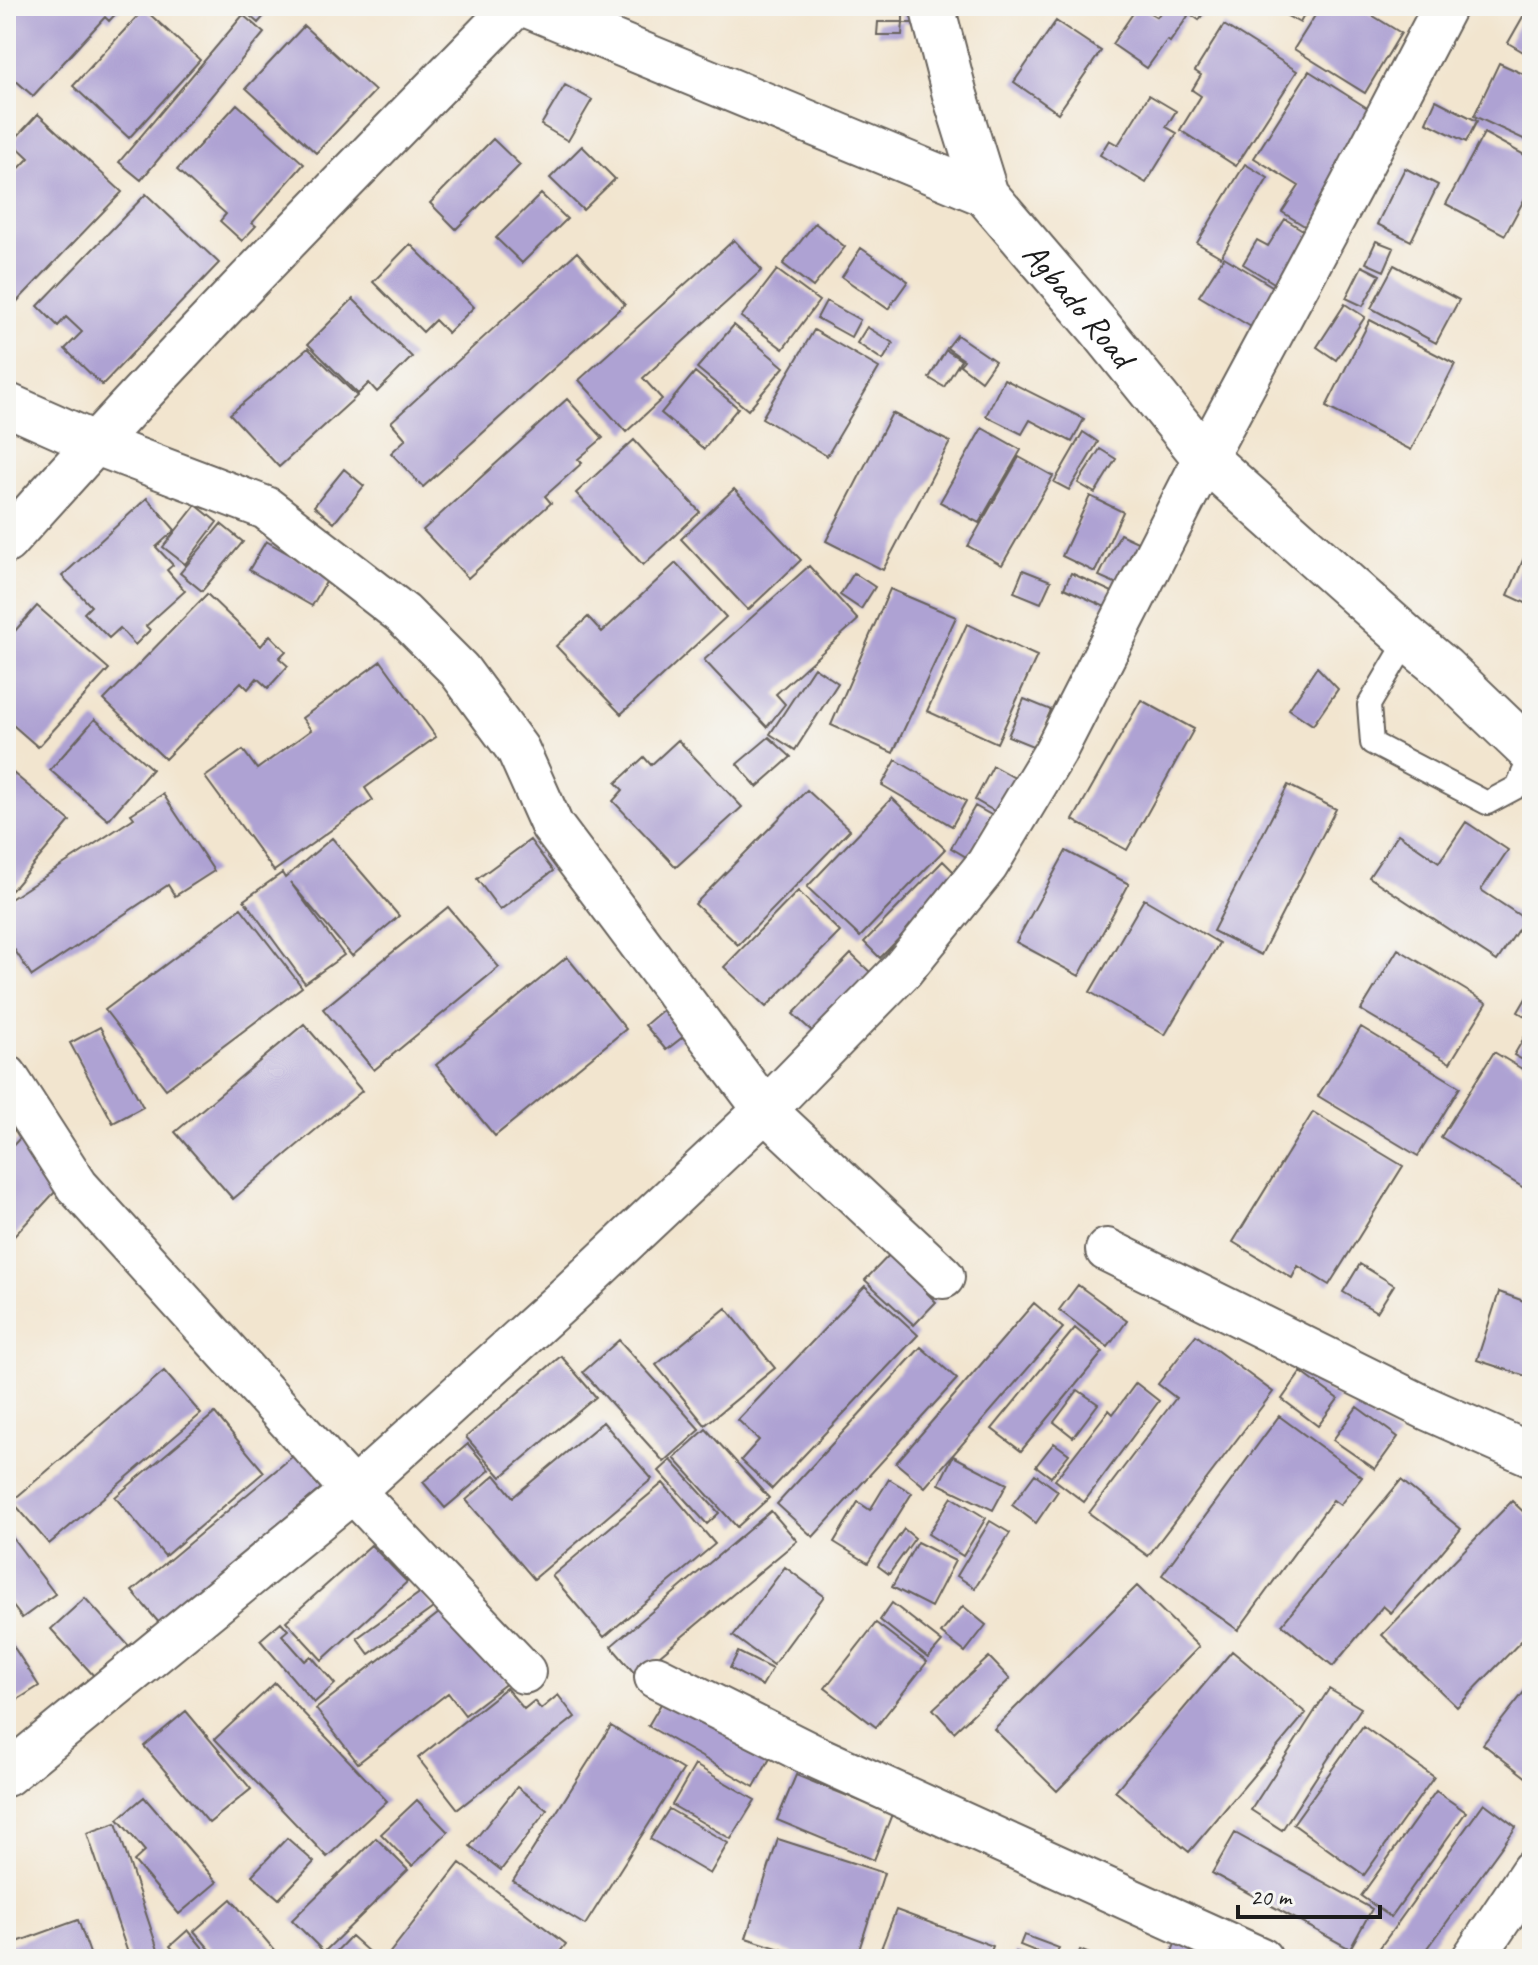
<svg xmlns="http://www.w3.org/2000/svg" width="1538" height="1965" viewBox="0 0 1538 1965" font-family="Caveat,sans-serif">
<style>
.building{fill:#aea2d3}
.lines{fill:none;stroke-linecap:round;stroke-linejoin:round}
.service-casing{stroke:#67625b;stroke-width:26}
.minor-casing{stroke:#67625b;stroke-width:46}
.secondary-casing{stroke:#67625b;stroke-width:48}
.service{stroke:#fff;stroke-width:22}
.minor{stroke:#fff;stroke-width:42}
.secondary{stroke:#fff;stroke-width:44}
.labels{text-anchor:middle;stroke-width:8;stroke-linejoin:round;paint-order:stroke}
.street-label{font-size:34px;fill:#1c1c1c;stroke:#f6f6f2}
</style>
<rect width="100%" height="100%" fill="#f6f6f2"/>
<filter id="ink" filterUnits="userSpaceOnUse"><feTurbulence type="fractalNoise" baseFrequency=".0125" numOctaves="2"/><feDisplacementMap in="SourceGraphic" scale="16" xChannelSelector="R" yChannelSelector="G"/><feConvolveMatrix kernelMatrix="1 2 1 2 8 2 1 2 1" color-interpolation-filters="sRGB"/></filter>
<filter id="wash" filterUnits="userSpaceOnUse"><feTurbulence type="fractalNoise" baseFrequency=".006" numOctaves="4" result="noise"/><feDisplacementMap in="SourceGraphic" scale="32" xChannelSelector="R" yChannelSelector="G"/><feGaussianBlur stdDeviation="1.8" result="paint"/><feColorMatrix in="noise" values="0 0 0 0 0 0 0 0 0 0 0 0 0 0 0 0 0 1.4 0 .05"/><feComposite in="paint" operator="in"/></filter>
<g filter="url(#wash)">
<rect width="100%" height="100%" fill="#f2e5cf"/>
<g id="blocks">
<path class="building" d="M6,6H123L109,21L105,17L33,96L14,79L6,87Z
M239,6H273L258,23Z
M903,6H914V23H903Z
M1138,6L1157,17L1165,6H1174L1188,16L1170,42L1167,40L1147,68L1112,44Z
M1179,6H1208L1199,20Z
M1286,6H1309L1300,23L1282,13Z
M1321,6H1357L1401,33L1365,93L1294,49Z
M1529,6H1532V57L1508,43Z
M144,9L200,60L129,138L73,86Z
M243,15L264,33L141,180L119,162Z
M1056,21L1101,51L1058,113L1014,82Z
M878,22H903L902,35H877Z
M1224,25L1297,71L1236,166L1180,130L1201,96L1192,90L1201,75L1195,71Z
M304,26L375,91L316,153L246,88Z
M1499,63L1532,78V143L1474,116Z
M1309,71L1383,118L1311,230L1282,212L1299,186L1254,158Z
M565,85L592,100L568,141L541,125Z
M1149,95L1176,111L1166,127L1177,133L1146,183L1100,155L1109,140L1118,145Z
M1436,100L1477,121L1466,142L1426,122Z
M237,104L304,164L252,223L256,226L242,241L220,221L226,214L177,170Z
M38,114L122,192L6,313V182L29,158L12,142Z
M1484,133L1532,159V185L1505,235L1446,204Z
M493,139L520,165L456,229L430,203Z
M582,146L615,179L583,210L550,178Z
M1245,164L1268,178L1221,257L1197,243Z
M1405,168L1438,185L1411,241L1377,224Z
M146,194L219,263L102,385L65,349L82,332L66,317L58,326L38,306Z
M541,194L567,219L522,263L496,238Z
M1285,219L1311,235L1279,286L1243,264L1257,240L1268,246Z
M815,223L845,247L813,287L783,264Z
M734,240L762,270L643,378L662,399L626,432L579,380Z
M1376,241L1394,248L1384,271L1366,263Z
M410,244L474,307L448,333L435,320L423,332L373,282Z
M861,248L908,281L888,309L842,277Z
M577,252L625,304L423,487L391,453L406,439L391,422Z
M1224,257L1282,292L1258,331L1199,296Z
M1394,265L1459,300L1436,343L1371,308Z
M1362,266L1380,275L1363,306L1346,298Z
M777,270L819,301L783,349L741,317Z
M353,299L412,357L377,392L369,383L358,394L308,344Z
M826,301L860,320L851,337L817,318Z
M1345,304L1365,317L1336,360L1317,347Z
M1370,320L1455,364L1411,450L1326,407Z
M734,325L784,367L748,410L697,368Z
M867,327L893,343L883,360L857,343Z
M814,330L879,368L827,456L762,418Z
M957,335L995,361L981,381L960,365L964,360L947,348Z
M308,348L357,396L279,467L230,414Z
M946,350L961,360L944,387L929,378Z
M695,372L738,408L704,449L661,413Z
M1004,379L1084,419L1072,442L1030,420L1022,434L986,416Z
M567,399L603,438L578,459L582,463L545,496L551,503L468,578L423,530Z
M892,413L950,442L883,570L826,541Z
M982,428L1021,450L979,523L940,502Z
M1083,432L1098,442L1069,490L1054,482Z
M634,440L700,512L643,565L576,493Z
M1100,449L1116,459L1095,493L1078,483Z
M1019,457L1053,476L1002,565L968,546Z
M344,469L364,486L334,523L314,506Z
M734,489L801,560L748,610L681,539Z
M1090,496L1123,512L1095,572L1062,556Z
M147,498L175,530L156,547L173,565L167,570L185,591L146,626L150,630L135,645L120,628L109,638L84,613L91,606L62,576Z
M196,505L217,522L185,564L163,547Z
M221,524L243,542L202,591L180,573Z
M1120,534L1146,546L1126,588L1099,576Z
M1532,539V606L1508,595Z
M266,541L329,577L312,606L249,570Z
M676,563L726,617L621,714L556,646L588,617L602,632Z
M809,566L858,620L776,694L785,704L767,727L704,660Z
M1023,570L1051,581L1041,603L1014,592Z
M854,573L875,587L861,609L840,595Z
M1071,573L1123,597L1116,612L1064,588Z
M890,589L956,617L893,753L831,725Z
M207,594L261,646L270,635L286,651L279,658L288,666L268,688L257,678L248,689L241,682L165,759L104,700Z
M37,606L109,669L38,747L6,719V641Z
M967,624L1037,656L997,743L927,711Z
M381,661L436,737L365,788L373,800L274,871L205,777L243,750L257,769L311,730L302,718Z
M814,667L838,683L795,750L770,734Z
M1317,667L1338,689L1313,725L1289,709Z
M1024,699L1051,710L1035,747L1008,736Z
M1141,700L1194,729L1127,850L1073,820Z
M95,719L152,769L108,820L50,770Z
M769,737L791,757L757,787L737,764Z
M678,740L742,807L676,867L613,801L623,790L616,783L644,757L651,765Z
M896,760L966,801L952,826L882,785Z
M993,766L1020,781L1001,815L975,800Z
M6,767L70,821L12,890L6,885Z
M1288,785L1336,809L1261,955L1213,931Z
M807,790L850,830L738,945L695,904Z
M163,794L214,871L175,896L168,885L32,976L6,937V902L134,818L131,814Z
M892,798L945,849L860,937L807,887Z
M975,806L991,815L968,858L951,848Z
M1466,822L1508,850L1481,890L1525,919L1497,961L1369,877L1398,834L1439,862Z
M332,838L399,916L352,956L290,882L344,955L305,983L244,900L282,873L285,878Z
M530,840L553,871L500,910L477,879Z
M1066,851L1129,884L1079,976L1016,942Z
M943,861L959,877L880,958L864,942Z
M798,891L840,932L766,1007L724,967Z
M1144,899L1219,943L1165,1035L1090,992Z
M448,907L499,967L374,1070L323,1009Z
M241,908L302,987L166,1089L105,1010Z
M1398,949L1487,1003L1450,1063L1361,1010Z
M851,954L871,973L813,1032L793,1014Z
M567,957L626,1029L495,1136L436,1065Z
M1532,988V1020L1518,1012Z
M671,1003L693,1029L666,1050L645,1025Z
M304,1024L362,1091L233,1199L175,1132Z
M1532,1024V1065L1514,1055Z
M100,1027L143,1107L113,1123L70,1043Z
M1361,1027L1460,1087L1418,1156L1318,1096Z
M1494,1052L1532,1075V1193L1441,1137Z
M6,1103L24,1119L6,1139Z
M1313,1112L1403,1166L1329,1285L1298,1266L1292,1278L1233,1242Z
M21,1137L67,1179L6,1245V1153Z
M899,1245L938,1281L926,1292L936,1302L914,1325L865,1280Z
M1360,1264L1394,1285L1377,1312L1343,1292Z
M1078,1285L1127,1321L1108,1347L1059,1310Z
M865,1286L918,1335L772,1489L741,1460L759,1440L738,1420Z
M1499,1292L1532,1304V1378L1477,1360Z
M1034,1303L1063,1328L925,1487L896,1463Z
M726,1308L775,1368L705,1425L656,1365Z
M1075,1328L1103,1352L1021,1451L992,1429Z
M1196,1335L1273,1392L1148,1556L1089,1513L1176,1398L1158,1384Z
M619,1340L700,1430L664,1462L583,1372Z
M921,1347L957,1379L813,1537L777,1504Z
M561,1356L596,1397L501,1477L466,1437Z
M164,1371L201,1414L49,1544L12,1501Z
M1301,1372L1338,1399L1318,1426L1282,1399Z
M1136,1383L1159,1401L1084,1502L1055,1480L1109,1410L1113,1414Z
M1078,1390L1098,1404L1073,1437L1054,1422Z
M1357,1407L1398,1437L1375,1469L1333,1440Z
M215,1413L264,1472L165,1556L115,1497Z
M1279,1416L1362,1477L1340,1505L1333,1500L1238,1630L1162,1575Z
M603,1422L652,1479L534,1579L466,1500L495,1475L513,1497Z
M706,1429L769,1498L737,1527L674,1458Z
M1054,1443L1069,1454L1051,1477L1036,1466Z
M468,1444L490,1470L445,1508L423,1482Z
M299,1451L326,1484L160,1624L132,1591Z
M953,1456L1007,1484L993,1510L939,1484Z
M671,1460L719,1513L707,1524L659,1471Z
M1035,1474L1058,1491L1036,1523L1012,1505Z
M889,1479L912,1493L868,1563L834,1542L858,1502L870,1510Z
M1401,1480L1461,1529L1391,1613L1383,1606L1333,1666L1282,1624Z
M663,1483L715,1544L604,1637L552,1576Z
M952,1497L986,1518L963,1556L928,1534Z
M1512,1501L1532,1520V1630L1457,1707L1382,1635Z
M771,1511L797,1541L636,1675L611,1646Z
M990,1521L1010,1533L975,1588L957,1576Z
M6,1529L55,1594L22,1618L6,1597Z
M904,1529L915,1538L889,1574L878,1566Z
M917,1542L955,1561L931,1607L892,1587Z
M371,1545L407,1582L322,1660L286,1621Z
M785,1567L824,1596L773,1665L733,1636Z
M1137,1586L1199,1647L1057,1791L994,1729Z
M421,1592L433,1608L369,1654L357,1638Z
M85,1598L129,1646L95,1677L51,1629Z
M892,1603L942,1642L928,1658L880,1620Z
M448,1606L508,1682L465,1715L448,1693L358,1763L316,1709Z
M963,1606L986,1625L965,1652L941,1633Z
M281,1622L288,1630L282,1635L305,1661L311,1656L335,1684L314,1703L260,1640Z
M876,1623L927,1662L876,1727L825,1688Z
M6,1635L39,1686L6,1707Z
M1232,1651L1306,1713L1189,1852L1115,1791Z
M738,1652L772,1669L762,1686L730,1668Z
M989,1657L1010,1679L954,1732L933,1709Z
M1532,1682V1782L1483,1744Z
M275,1683L387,1801L327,1857L215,1739Z
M506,1688L524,1709L534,1701L541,1709L558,1695L575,1717L458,1809L418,1758Z
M1329,1689L1361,1708L1282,1830L1251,1810Z
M668,1692L773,1753L754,1787L648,1726Z
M186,1711L251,1789L209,1823L144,1746Z
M611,1726L683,1770L585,1925L513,1881Z
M1363,1726L1434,1777L1364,1875L1293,1824Z
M695,1765L755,1800L731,1839L672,1805Z
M796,1775L892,1814L874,1860L777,1820Z
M517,1787L547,1810L501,1870L470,1846Z
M1436,1791L1466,1812L1391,1917L1361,1896Z
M144,1797L217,1882L179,1914L134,1861L145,1851L118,1819Z
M417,1800L448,1832L412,1866L381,1834Z
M1484,1803L1516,1827L1420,1959H1393L1379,1949Z
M669,1809L728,1843L710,1874L650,1839Z
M116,1823L161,1959H130L87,1833Z
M1235,1833L1372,1909L1350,1949L1212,1873Z
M287,1838L314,1862L279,1899L252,1875Z
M376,1838L408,1870L324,1952L292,1920Z
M778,1839L884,1873L856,1959H812L746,1938Z
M460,1863L566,1944L554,1959H385Z
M231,1899L282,1959H218L194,1931Z
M896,1910L993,1946L988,1959H877Z
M78,1920L92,1959H6V1946Z
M188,1930L212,1959H181L170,1946Z
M1024,1935L1059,1948L1055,1959L1020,1945Z
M351,1936L370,1953L365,1959H329Z
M1177,1939L1199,1948L1195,1959H1169Z
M1080,1950L1101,1959H1076Z
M748,1952L767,1959H746Z
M1016,1952L1034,1959H1013Z"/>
</g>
</g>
<g filter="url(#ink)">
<use href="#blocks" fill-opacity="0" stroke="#67625b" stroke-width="2"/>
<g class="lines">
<g class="service-casing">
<path id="service" d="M1408,639L1369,705L1372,743L1487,803L1517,787L1532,753"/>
</g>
<g class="minor-casing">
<path id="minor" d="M527,6L986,195
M6,404L94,443L266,508L403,614L459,670L518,750L552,826L765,1110L943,1277
M6,542C170,358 343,182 515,6
M6,1076L77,1186L353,1491L524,1672
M1107,1250L1428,1409L1532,1455
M656,1677L816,1757L1261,1959
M6,1775L353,1491L560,1303L765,1110L902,970L987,865L1055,752L1205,458L1350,188L1445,6
M1473,1959L1532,1871"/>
</g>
<g class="secondary-casing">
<g id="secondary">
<path id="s1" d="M932,6L955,95L986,195L1100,328L1205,458L1408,639L1444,669L1532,753"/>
</g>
</g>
<use href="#service" class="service"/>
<use href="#minor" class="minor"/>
<use href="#secondary" class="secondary"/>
</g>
</g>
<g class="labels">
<g class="street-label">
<text dy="12" stroke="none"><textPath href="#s1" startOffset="340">Agbado Road</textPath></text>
</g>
</g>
<rect width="1538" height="1965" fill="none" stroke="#f6f6f2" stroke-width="32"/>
<path d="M1238 1905v12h142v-12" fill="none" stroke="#1c1c1c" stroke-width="4"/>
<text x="1250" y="1905" font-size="24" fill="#1c1c1c" stroke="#f6f6f2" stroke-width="6" paint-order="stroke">20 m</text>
</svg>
